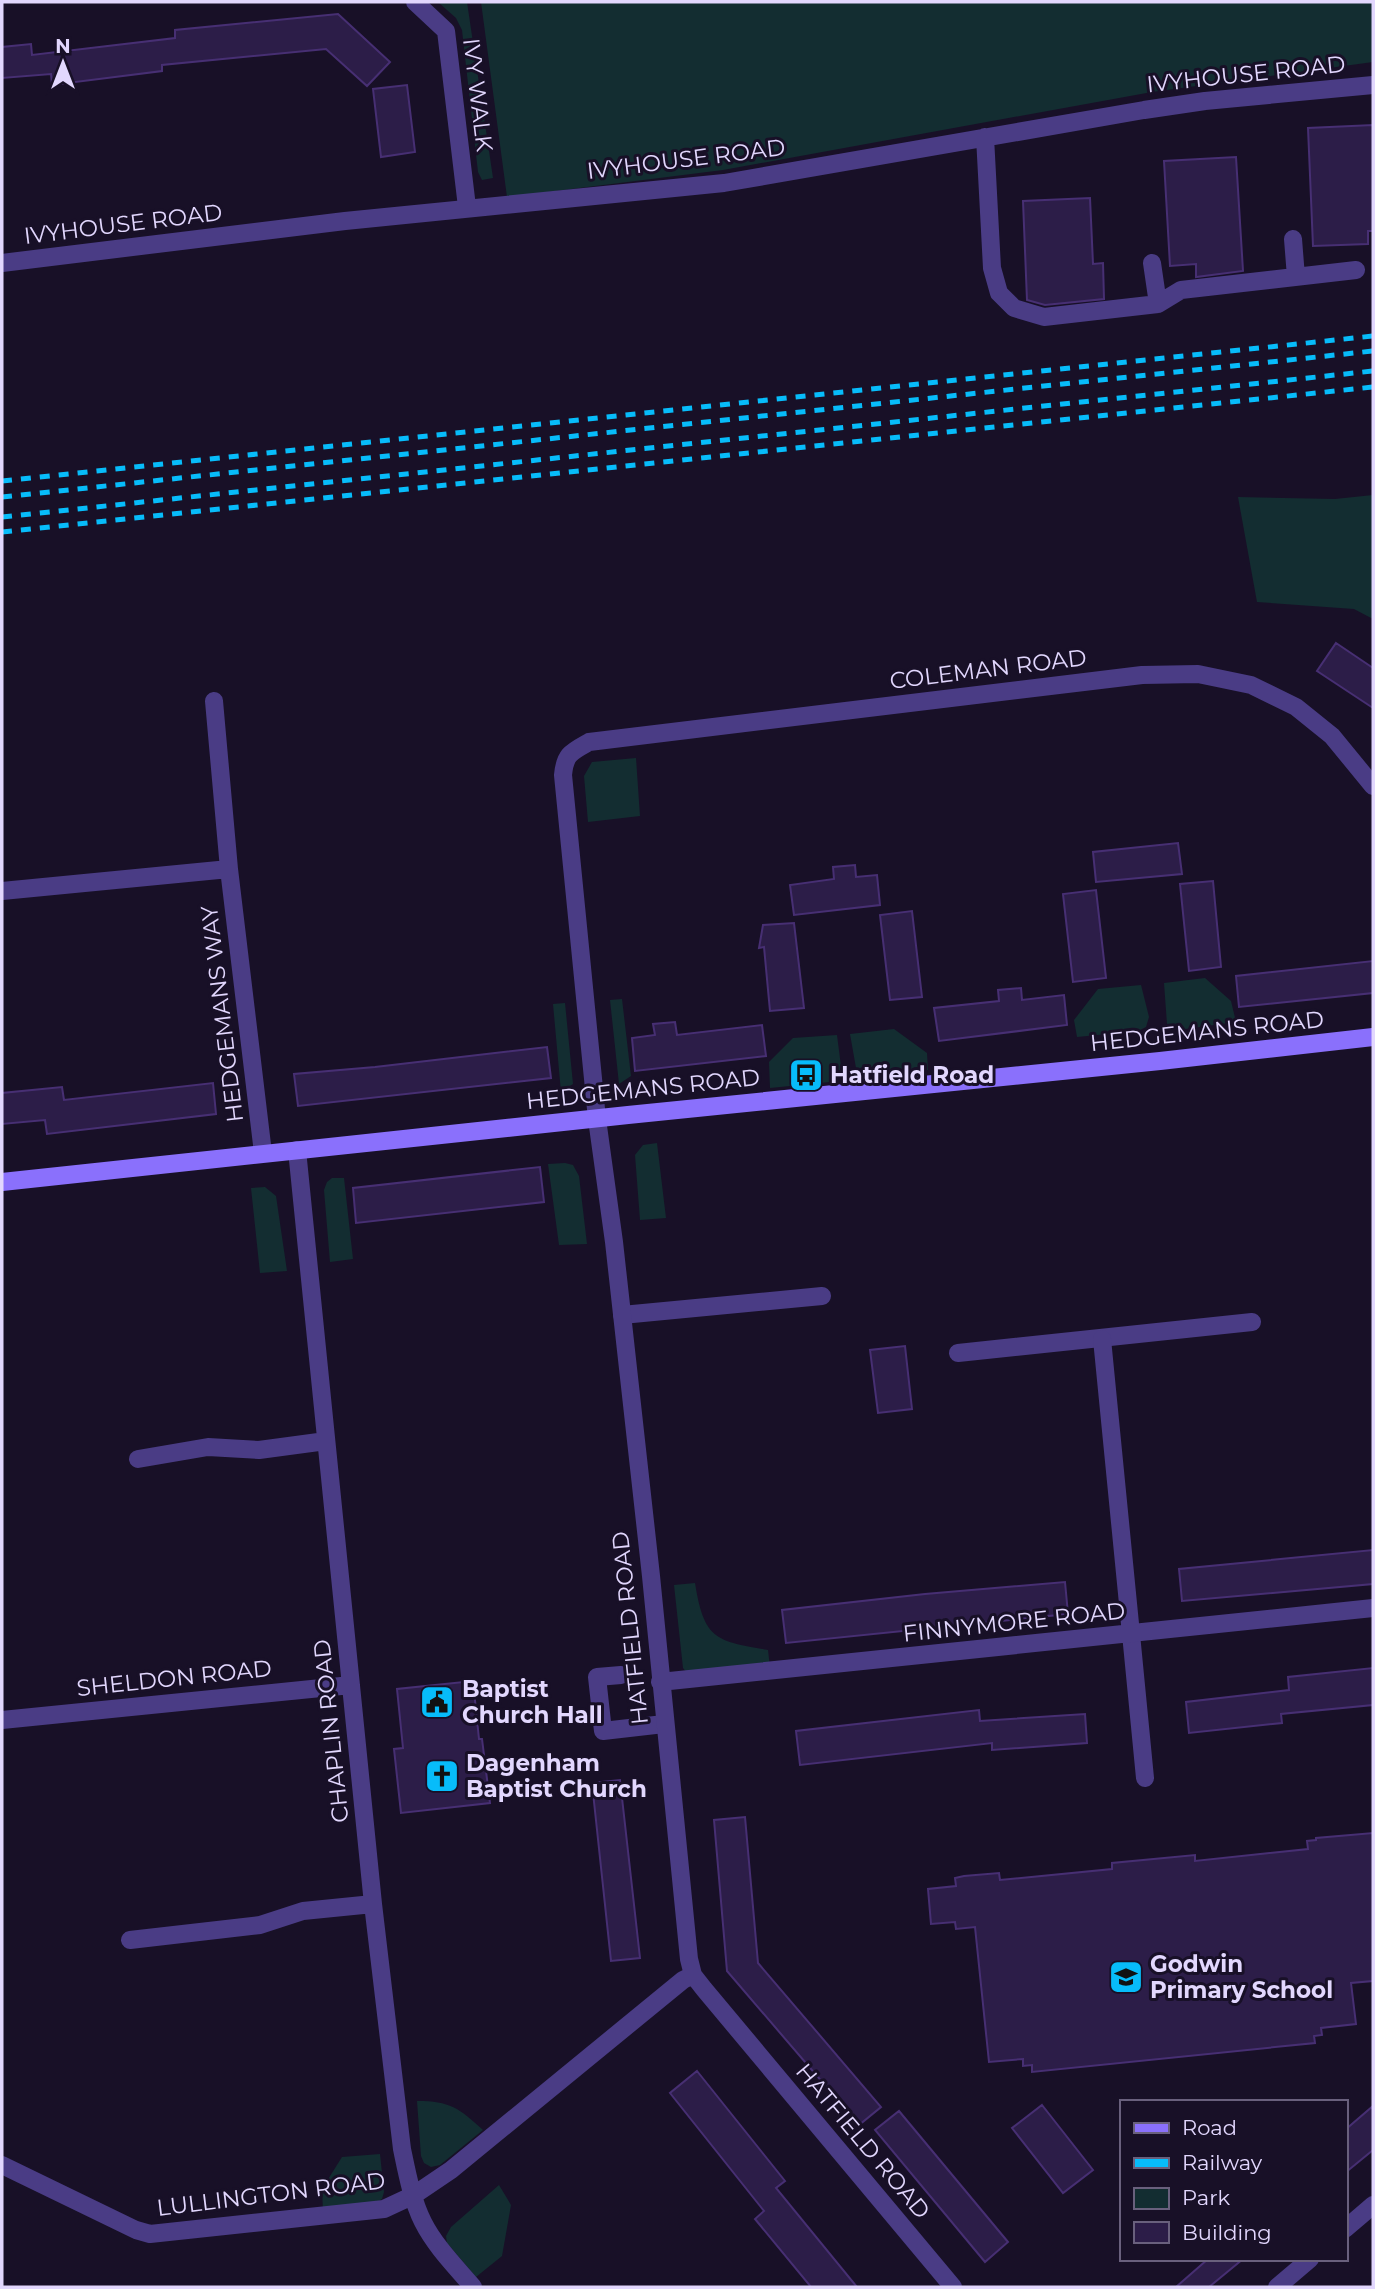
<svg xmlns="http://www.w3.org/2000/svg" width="1375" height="2289" viewBox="0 0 1375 2289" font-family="Montserrat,sans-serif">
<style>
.green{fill:#132d31}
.building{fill:#2c1d48;stroke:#472f73;stroke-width:2}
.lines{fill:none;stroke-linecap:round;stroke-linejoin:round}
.lane{stroke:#4a3c85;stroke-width:18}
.street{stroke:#4a3c85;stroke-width:18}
.secondary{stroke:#8a70fc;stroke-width:18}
.rail{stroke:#07bcfa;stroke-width:5;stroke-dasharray:10 9;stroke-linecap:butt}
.labels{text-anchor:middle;stroke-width:6;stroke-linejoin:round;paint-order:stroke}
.street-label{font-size:23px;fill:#e2d7fe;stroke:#181027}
.poi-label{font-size:23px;font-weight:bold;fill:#e2d7fe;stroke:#181027;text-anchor:start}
</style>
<rect width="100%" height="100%" fill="#181027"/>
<path class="green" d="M438,2H467L493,178L482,180L478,172L462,30L456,18Z
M481,2H1373V62L1152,92L723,170L507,197Z
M1373,495V619L1354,609L1257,602L1238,497L1335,499Z
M636,758L640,816L588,822L584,776L592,762Z
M1205,978L1231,1001L1236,1022L1178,1030L1169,1029L1167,1024L1164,983Z
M1141,985L1149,1017L1146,1027L1138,1031L1077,1037L1074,1020L1098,989Z
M622,999L631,1076L619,1084L610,1000Z
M565,1003L573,1084L561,1092L553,1004Z
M894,1029L927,1053L928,1070L860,1076L856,1068L850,1034Z
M837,1035L842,1074L830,1082L770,1088L769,1062L793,1038Z
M657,1143L666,1218L640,1220L635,1155L643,1145Z
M565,1163L573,1165L579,1176L587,1244L559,1245L548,1164Z
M332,1178H344L353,1259L330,1262L324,1190L327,1182Z
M265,1187L276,1196L287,1271L260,1273L251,1188Z
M695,1583C704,1639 715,1641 768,1650L770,1667L688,1674L683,1668L674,1585Z
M417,2101C450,2101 459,2108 483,2130L440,2165L431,2167L424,2163L421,2156Z
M380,2154L384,2192L382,2199L374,2204L323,2211L322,2189L342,2157Z
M499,2185L511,2205L502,2256L476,2277L447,2243L446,2236L451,2227Z"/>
<path class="building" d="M338,14L390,62L367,86L326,49L162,65V71L52,85L51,74L2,78V47L31,44L32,55L175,38V30Z
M407,85L415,152L381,157L373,89Z
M1373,125V231H1368V244L1313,246L1308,128Z
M1236,157L1243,271L1196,277V264L1170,266L1164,161Z
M1090,198L1093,264L1103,263L1104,299L1045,305L1027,300L1023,201Z
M1336,643L1373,668V708L1317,671Z
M1178,843L1182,874L1096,882L1093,852Z
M855,865L856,877L877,875L880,905L794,915L790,885L834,879L833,867Z
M1213,881L1221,967L1189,971L1180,884Z
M1096,890L1106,978L1073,982L1063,894Z
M912,911L922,997L890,1000L880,915Z
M794,923L804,1008L770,1011L764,947L759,948L763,925Z
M1373,961V993L1239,1007L1236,976Z
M1021,988L1022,1000L1064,995L1067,1025L939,1041L934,1008L999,1001L998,990Z
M675,1022L677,1035L762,1025L766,1056L635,1071L632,1038L655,1035L653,1024Z
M547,1047L551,1078L298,1106L294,1074L375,1067Z
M213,1083L216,1114L47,1134L45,1120L2,1124V1093L62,1087L64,1100Z
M540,1167L544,1202L356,1223L353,1188Z
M905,1346L912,1409L878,1413L870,1350Z
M1373,1550V1584L1182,1601L1179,1569Z
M1065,1582L1068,1614L786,1643L782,1610L925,1594Z
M1373,1668V1705L1281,1714L1282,1723L1189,1733L1186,1702L1289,1690L1288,1677Z
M473,1681L479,1739H482L490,1803L401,1813L394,1749L403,1748L397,1689Z
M979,1710L980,1721L1085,1714L1087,1743L992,1750V1743L800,1765L796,1731Z
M620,1780L640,1958L611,1961L592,1783Z
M745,1817L758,1963L881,2107L859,2125L727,1971L714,1820Z
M1373,1833V1981L1351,1983L1356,2024L1321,2028L1322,2035L1314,2036L1315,2043L1032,2072V2065L1023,2066V2059L989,2062L975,1927L956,1929L955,1922L931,1924L928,1889L956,1886L955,1878L964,1876L999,1873L1000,1880L1112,1869V1863L1195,1855V1861L1308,1849L1307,1841L1316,1840V1838Z
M697,2071L785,2181L776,2188L857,2287H811L755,2219L764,2211L670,2093Z
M1042,2105L1093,2170L1063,2193L1012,2128Z
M1373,2106V2150L1345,2173V2130Z
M899,2111L1008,2242L985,2262L875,2130Z
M1208,2259H1243L1209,2287H1176Z"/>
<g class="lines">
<path class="lane" d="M622,1315L822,1296
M958,1353L1252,1322
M1131,1634L1145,1778
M621,1675L597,1677L603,1731L664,1724"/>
<path class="street" d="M415,2L446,31L467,207
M985,137L992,268L999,293L1014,308L1044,317L1158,304L1152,263
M1293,239L1296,277
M2,263L345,221L724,183L1144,110L1205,101L1373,85
M1158,304L1181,290L1356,270
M214,701L229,869L263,1153
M2,891L229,869
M297,1150L373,1904L402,2149C407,2173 412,2200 423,2222C435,2246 456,2267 473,2287
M1102,1339L1131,1634
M138,1459L208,1447L259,1450L326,1441
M660,1682L1373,1608
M2,1720L351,1685
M130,1940L260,1925L303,1911L373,1904
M2,2165L136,2230L150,2234L384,2209L414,2195L451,2170L683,1980L693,1975
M1345,2229L1373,2205
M953,2287L704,1989L693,1975L689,1959L651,1576L614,1242L597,1119L563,775C565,754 571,752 589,742L1142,675L1198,674L1251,685L1296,707L1332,736L1373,786
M1277,2287L1310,2259"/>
<path class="secondary" d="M2,1182L628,1115L1160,1061L1373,1037"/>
<path class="rail" d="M2,481L1373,336
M2,497L1373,351
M2,517L1373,371
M2,532L1373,387"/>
</g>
<defs>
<g id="bus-square" transform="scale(1.75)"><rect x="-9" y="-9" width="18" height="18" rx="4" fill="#07bcfa" stroke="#181027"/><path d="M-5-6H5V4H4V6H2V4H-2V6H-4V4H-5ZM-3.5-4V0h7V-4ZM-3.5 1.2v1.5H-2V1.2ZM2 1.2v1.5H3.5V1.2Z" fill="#111"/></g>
<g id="civic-square" transform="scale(1.75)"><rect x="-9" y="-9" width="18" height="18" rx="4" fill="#07bcfa" stroke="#181027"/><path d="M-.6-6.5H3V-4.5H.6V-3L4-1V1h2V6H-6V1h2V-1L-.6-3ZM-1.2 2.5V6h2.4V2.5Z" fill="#111"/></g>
<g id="church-square" transform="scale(1.75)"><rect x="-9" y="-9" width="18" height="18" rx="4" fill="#07bcfa" stroke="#181027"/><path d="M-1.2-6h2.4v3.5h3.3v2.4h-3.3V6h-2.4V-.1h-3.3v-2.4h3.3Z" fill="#111"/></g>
<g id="school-square" transform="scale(1.75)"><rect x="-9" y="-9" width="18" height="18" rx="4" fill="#07bcfa" stroke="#181027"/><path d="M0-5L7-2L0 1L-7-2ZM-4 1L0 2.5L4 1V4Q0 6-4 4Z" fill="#111"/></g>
</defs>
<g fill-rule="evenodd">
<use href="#bus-square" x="806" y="1075"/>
<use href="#civic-square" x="437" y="1702"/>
<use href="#church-square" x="442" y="1776"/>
<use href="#school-square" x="1126" y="1977"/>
</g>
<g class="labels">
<g class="street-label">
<text transform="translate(1246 74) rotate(-6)" y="8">IVYHOUSE ROAD</text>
<text transform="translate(478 95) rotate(83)" y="8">IVY WALK</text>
<text transform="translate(686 159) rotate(-7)" y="8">IVYHOUSE ROAD</text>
<text transform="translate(123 224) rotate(-7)" y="8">IVYHOUSE ROAD</text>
<text transform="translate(988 669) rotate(-7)" y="8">COLEMAN ROAD</text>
<text transform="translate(222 1014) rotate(-97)" y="8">HEDGEMANS WAY</text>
<text transform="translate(1207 1031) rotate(-6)" y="8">HEDGEMANS ROAD</text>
<text transform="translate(643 1089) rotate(-6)" y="8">HEDGEMANS ROAD</text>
<text transform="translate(1014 1622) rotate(-6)" y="8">FINNYMORE ROAD</text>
<text transform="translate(630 1628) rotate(-96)" y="8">HATFIELD ROAD</text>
<text transform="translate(174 1678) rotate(-6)" y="8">SHELDON ROAD</text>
<text transform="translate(331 1731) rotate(-96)" y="8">CHAPLIN ROAD</text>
<text transform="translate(863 2141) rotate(50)" y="8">HATFIELD ROAD</text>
<text transform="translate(271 2194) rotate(-7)" y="8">LULLINGTON ROAD</text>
</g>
<g class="poi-label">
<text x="830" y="1083">Hatfield Road</text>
<text x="462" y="1697">Baptist<tspan x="462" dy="26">Church Hall</tspan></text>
<text x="466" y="1771">Dagenham<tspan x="466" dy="26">Baptist Church</tspan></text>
<text x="1150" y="1972">Godwin<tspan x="1150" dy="26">Primary School</tspan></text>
</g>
</g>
<rect width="1375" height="2289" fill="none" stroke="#e2d7fe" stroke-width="7"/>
<rect x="1120" y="2100" width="228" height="161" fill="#181027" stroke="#69607d" stroke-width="2"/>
<rect x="1134" y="2123" width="35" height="10" fill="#8a70fc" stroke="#69607d" stroke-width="2"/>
<text x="1182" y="2135" font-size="21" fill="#e2d7fe">Road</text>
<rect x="1134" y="2158" width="35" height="10" fill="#07bcfa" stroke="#69607d" stroke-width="2"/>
<text x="1182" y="2170" font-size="21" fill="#e2d7fe">Railway</text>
<rect x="1134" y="2188" width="35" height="21" fill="#132d31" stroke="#69607d" stroke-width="2"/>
<text x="1182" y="2205" font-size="21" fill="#e2d7fe">Park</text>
<rect x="1134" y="2222" width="35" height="21" fill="#2c1d48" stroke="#69607d" stroke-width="2"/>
<text x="1182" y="2240" font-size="21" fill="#e2d7fe">Building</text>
<g transform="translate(63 63)" stroke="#181027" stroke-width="5" paint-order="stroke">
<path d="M0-5L12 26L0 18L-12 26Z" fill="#e2d7fe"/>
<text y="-10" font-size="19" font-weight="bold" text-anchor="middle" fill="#e2d7fe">N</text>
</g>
</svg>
